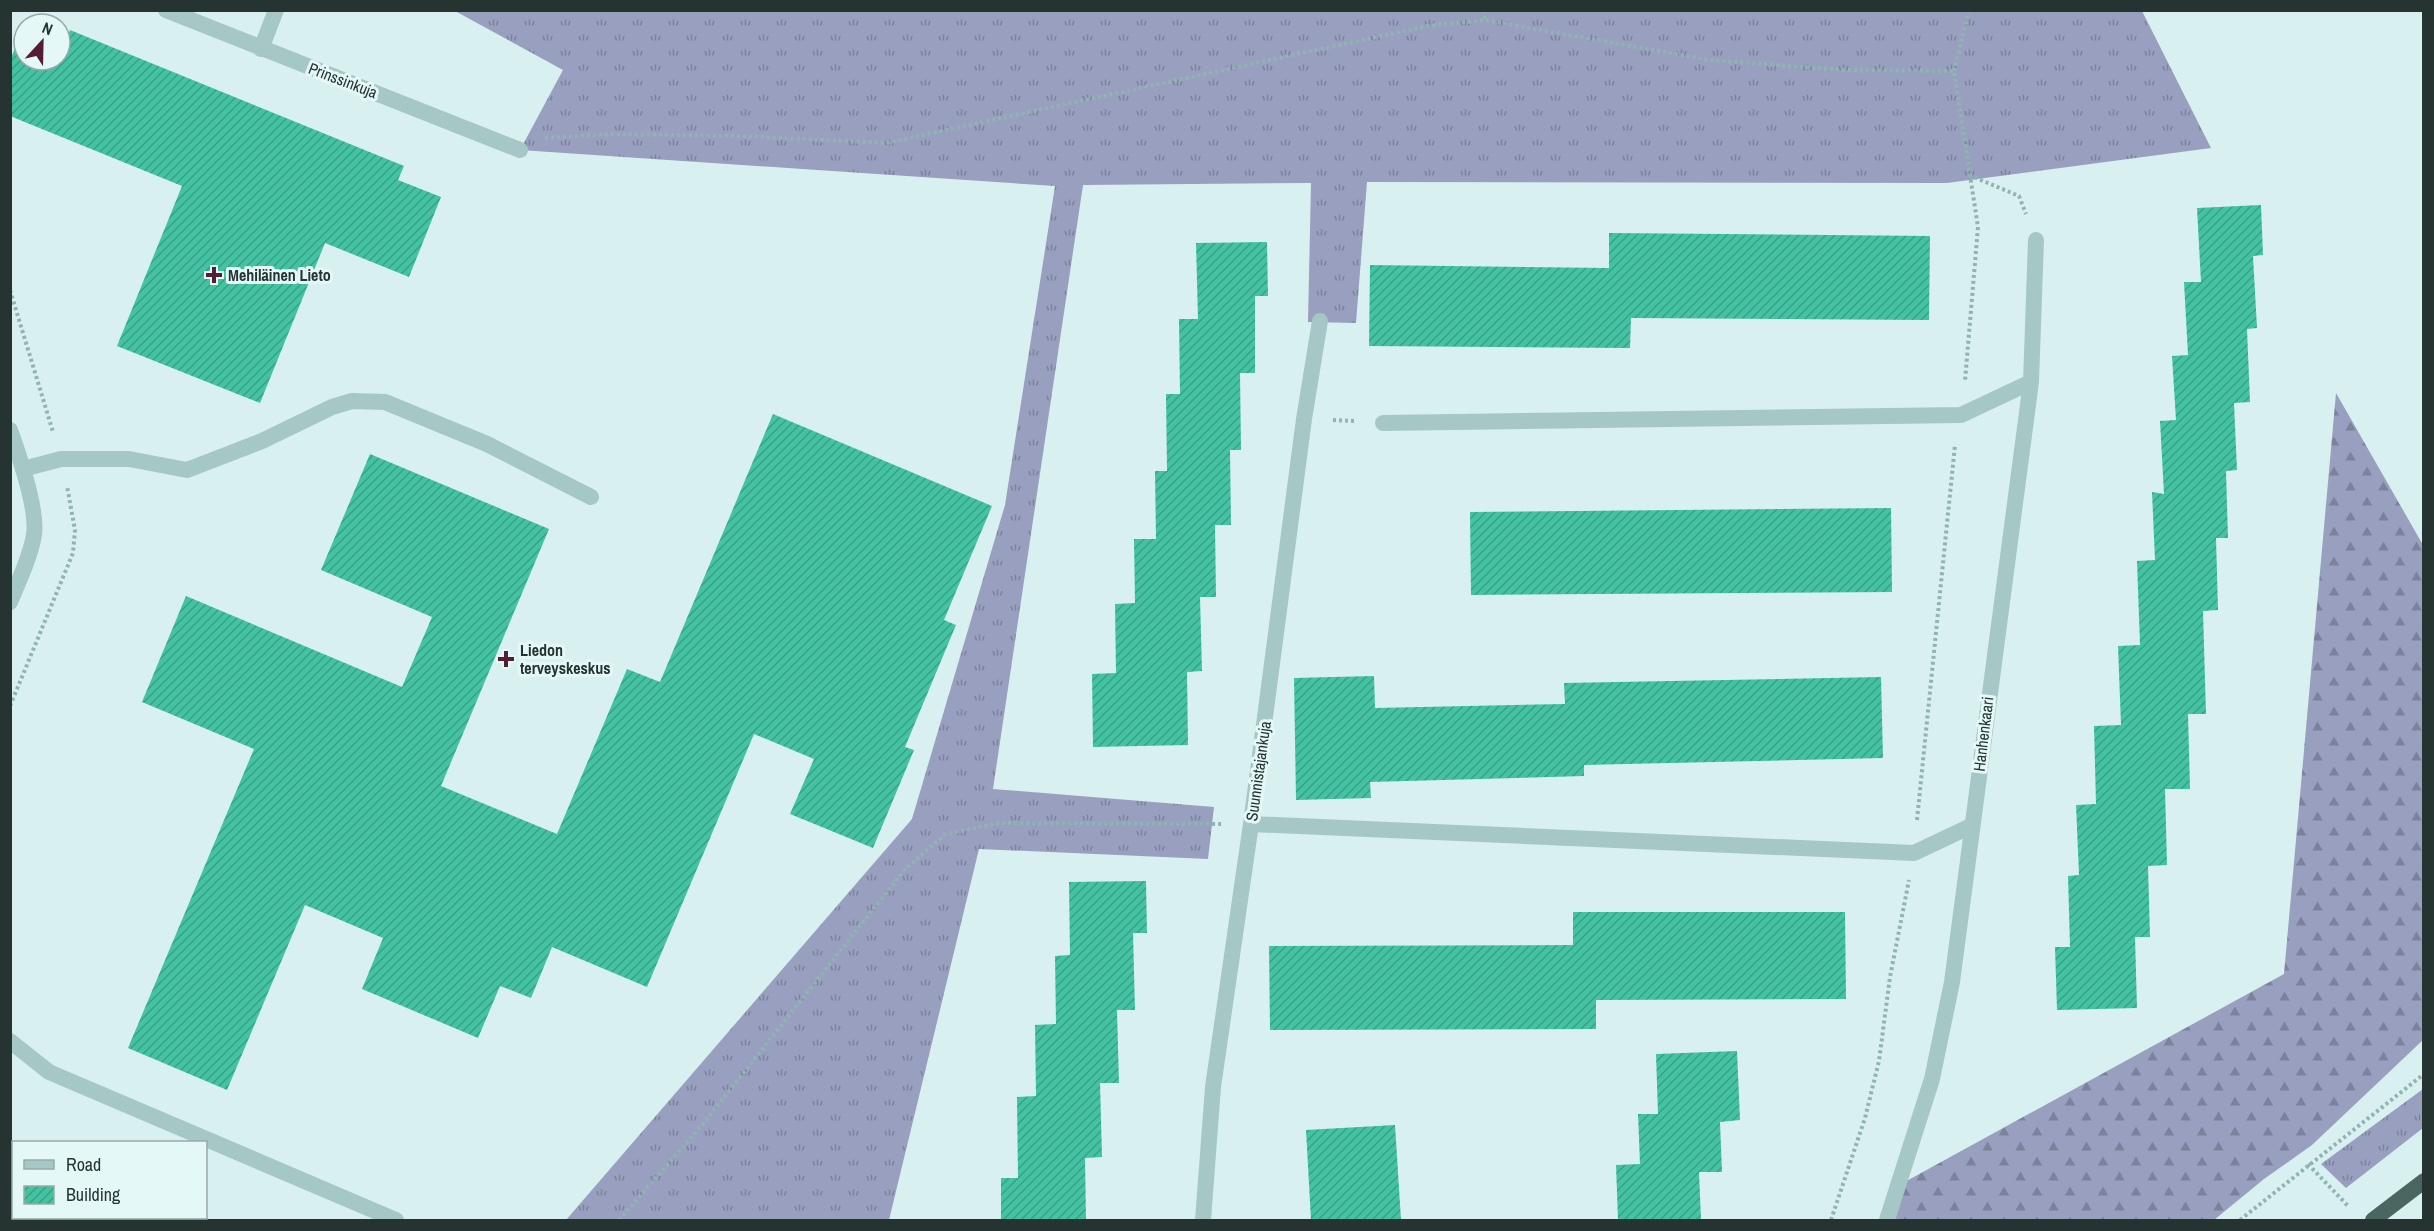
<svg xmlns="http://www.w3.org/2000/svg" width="2434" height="1231" viewBox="0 0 2434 1231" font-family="'Archivo Narrow',sans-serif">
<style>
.grass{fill:url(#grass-tufts)}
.forest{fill:url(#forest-firs)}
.building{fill:url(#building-hatch)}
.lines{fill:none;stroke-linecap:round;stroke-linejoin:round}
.path{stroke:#8fb4b1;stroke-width:4;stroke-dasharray:3 3;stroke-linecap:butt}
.service{stroke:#a5c8c7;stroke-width:16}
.minor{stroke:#a5c8c7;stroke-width:16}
.tertiary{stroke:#a5c8c7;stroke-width:16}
.trunk{stroke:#4a6660;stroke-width:16}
.poi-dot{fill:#541d35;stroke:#e5f8f8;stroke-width:2}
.labels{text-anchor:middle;stroke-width:6;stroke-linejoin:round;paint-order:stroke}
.street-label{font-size:16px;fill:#263431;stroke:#e5f8f8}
.poi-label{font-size:16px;font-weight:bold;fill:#263431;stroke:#e5f8f8;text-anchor:start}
</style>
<defs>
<pattern id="grass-tufts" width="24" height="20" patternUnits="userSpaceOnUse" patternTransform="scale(1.5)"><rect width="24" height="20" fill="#999fbf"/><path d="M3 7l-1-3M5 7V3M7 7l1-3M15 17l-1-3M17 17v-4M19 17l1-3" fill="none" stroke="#7d829c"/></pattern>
<pattern id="forest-firs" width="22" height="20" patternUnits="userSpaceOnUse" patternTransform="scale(1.5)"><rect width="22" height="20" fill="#999fbf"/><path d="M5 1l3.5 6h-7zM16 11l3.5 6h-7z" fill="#7d829c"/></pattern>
<pattern id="building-hatch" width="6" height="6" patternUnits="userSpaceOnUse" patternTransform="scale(1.5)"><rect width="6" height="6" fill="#44c3a3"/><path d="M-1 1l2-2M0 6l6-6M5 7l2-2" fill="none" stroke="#399f85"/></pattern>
</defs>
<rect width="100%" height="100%" fill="#d9f0f0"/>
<path class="grass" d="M455,11H2142L2211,148L1947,183L1367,182L1356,323L1308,322L1311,183L1083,185L993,789L1214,807L1208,859L979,849L889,1220H566L912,819L1005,505L1055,186L520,150L563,70Z
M2423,1089V1128L2346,1188L2321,1164Z"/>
<path class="forest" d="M2336,393L2423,545V1040L2312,1145L2264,1179L2214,1220H1887L1901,1184L2284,974Z"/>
<path class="building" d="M24,27V60H60V43L64,45L70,30L404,166L398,180L441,197L409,277L325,243L260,403L117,346L182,186L10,116V60Z
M2261,205L2263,255L2253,256L2257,328L2247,329L2250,402L2234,403L2237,470L2226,471L2228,538H2216L2218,610L2203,611L2206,714H2188L2190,789H2165L2167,865L2148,866L2150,937H2135L2137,1008L2057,1010L2055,947H2070L2068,876L2079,875L2076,805L2096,804L2094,726L2121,725L2118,646L2140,645L2137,561L2155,560L2152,492L2164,494L2160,421L2176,420L2172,356L2188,355L2184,282H2201L2197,208Z
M1609,233L1930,236L1929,320L1631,318L1630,348L1369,346L1370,265L1609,268Z
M1267,242L1268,296H1255V373H1240L1241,450H1230L1231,525H1215L1216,597H1200L1202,671L1187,672L1188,745L1093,747L1092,674L1116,673L1115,604L1135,603L1134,539H1156L1155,471H1167L1166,394H1180L1179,319H1198L1196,243Z
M773,414L992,506L944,620L956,625L905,747L914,750L873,848L790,814L814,759L754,734L647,987L552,947L531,998L500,986L478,1038L362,989L383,938L305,905L227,1090L128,1048L254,749L142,702L186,596L402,687L432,617L321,570L370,454L549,529L441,786L557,834L627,669L660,682Z
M1891,508L1892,592L1471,595L1470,512Z
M1374,676L1375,708L1565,704L1564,683L1881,677L1883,758L1584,765V776L1370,782L1371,798L1296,800L1294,678Z
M1146,881L1147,933H1133L1135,1010H1117L1119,1083H1100L1102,1157L1085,1158L1086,1220H1001V1178H1018L1017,1097L1036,1096L1035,1025L1056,1024L1055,956L1070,955L1069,882Z
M1573,912H1845L1846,999L1596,1000V1029L1270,1030L1269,946L1573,945Z
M1737,1051L1740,1120L1720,1122L1722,1172H1699L1701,1220H1618L1616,1165L1640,1164L1638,1114H1658L1656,1054Z
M1395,1125L1401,1220H1311L1306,1130Z
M10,1180L14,1182V1218H102L110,1220H16L10,1218Z"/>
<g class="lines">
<path class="path" d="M1484,10L1485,20
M1954,71L1969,10
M545,138L612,134L740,136L886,143L1427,26L1485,20L1709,60L1844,70L1954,71L1978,227L1965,381
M1969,175L2019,196L2026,214
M10,290L53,432
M1333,420L1355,421
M10,706L73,553L75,530L67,486
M1917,820L1955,445
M2308,1164L2349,1207
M619,1220L703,1124L905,869L946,834L1000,823L1224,824
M1831,1220L1865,1118L1879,1061L1890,977L1909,880
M2240,1220L2424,1074"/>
<path class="service" d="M23,469L61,459H129L187,470L262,441L332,407L352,401L385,402L487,444L591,497"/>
<path class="minor" d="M166,10L520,150
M261,49L276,10
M1383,423L1961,415L2031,382
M1251,824L1914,853L1971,826
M10,1041L49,1072L396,1220
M1203,1220L1213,1087L1251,824L1304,419L1320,321
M1887,1220L1932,1079L1952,982L2031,382L2036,240"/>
<path class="tertiary" d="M10,430C19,455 38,509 34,535C30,558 19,580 10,602"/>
<path class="trunk" d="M2373,1220L2424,1181"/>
</g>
<g class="poi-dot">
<path d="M211 266h6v6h6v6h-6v6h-6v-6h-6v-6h6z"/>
<path d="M503 650h6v6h6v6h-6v6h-6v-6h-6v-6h6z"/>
</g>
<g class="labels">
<g class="street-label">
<text transform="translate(343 80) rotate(21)" y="6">Prinssinkuja</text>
<text transform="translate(1983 734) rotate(-83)" y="6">Hanhenkaari</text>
<text transform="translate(1258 771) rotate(-82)" y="6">Suunnistajankuja</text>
</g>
<g class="poi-label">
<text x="228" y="281">Mehiläinen Lieto</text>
<text x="520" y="656">Liedon<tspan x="520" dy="18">terveyskeskus</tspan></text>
</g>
</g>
<rect width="2434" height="1231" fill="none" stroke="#263431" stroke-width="24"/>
<rect x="12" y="1141" width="195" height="78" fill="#e5f8f8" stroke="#99aaa8" stroke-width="1.5"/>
<rect x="24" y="1160" width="30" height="9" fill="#a5c8c7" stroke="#99aaa8" stroke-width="1.5"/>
<text x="66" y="1171" font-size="18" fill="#263431">Road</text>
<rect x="24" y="1186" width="30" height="18" fill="url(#building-hatch)" stroke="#99aaa8" stroke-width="1.5"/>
<text x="66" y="1201" font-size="18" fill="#263431">Building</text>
<g transform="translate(42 42) rotate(22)"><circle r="28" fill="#e5f8f8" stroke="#99aaa8" stroke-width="1.5"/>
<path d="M0-4.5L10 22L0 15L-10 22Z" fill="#541d35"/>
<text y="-9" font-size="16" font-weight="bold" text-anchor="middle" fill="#263431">N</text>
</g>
</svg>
